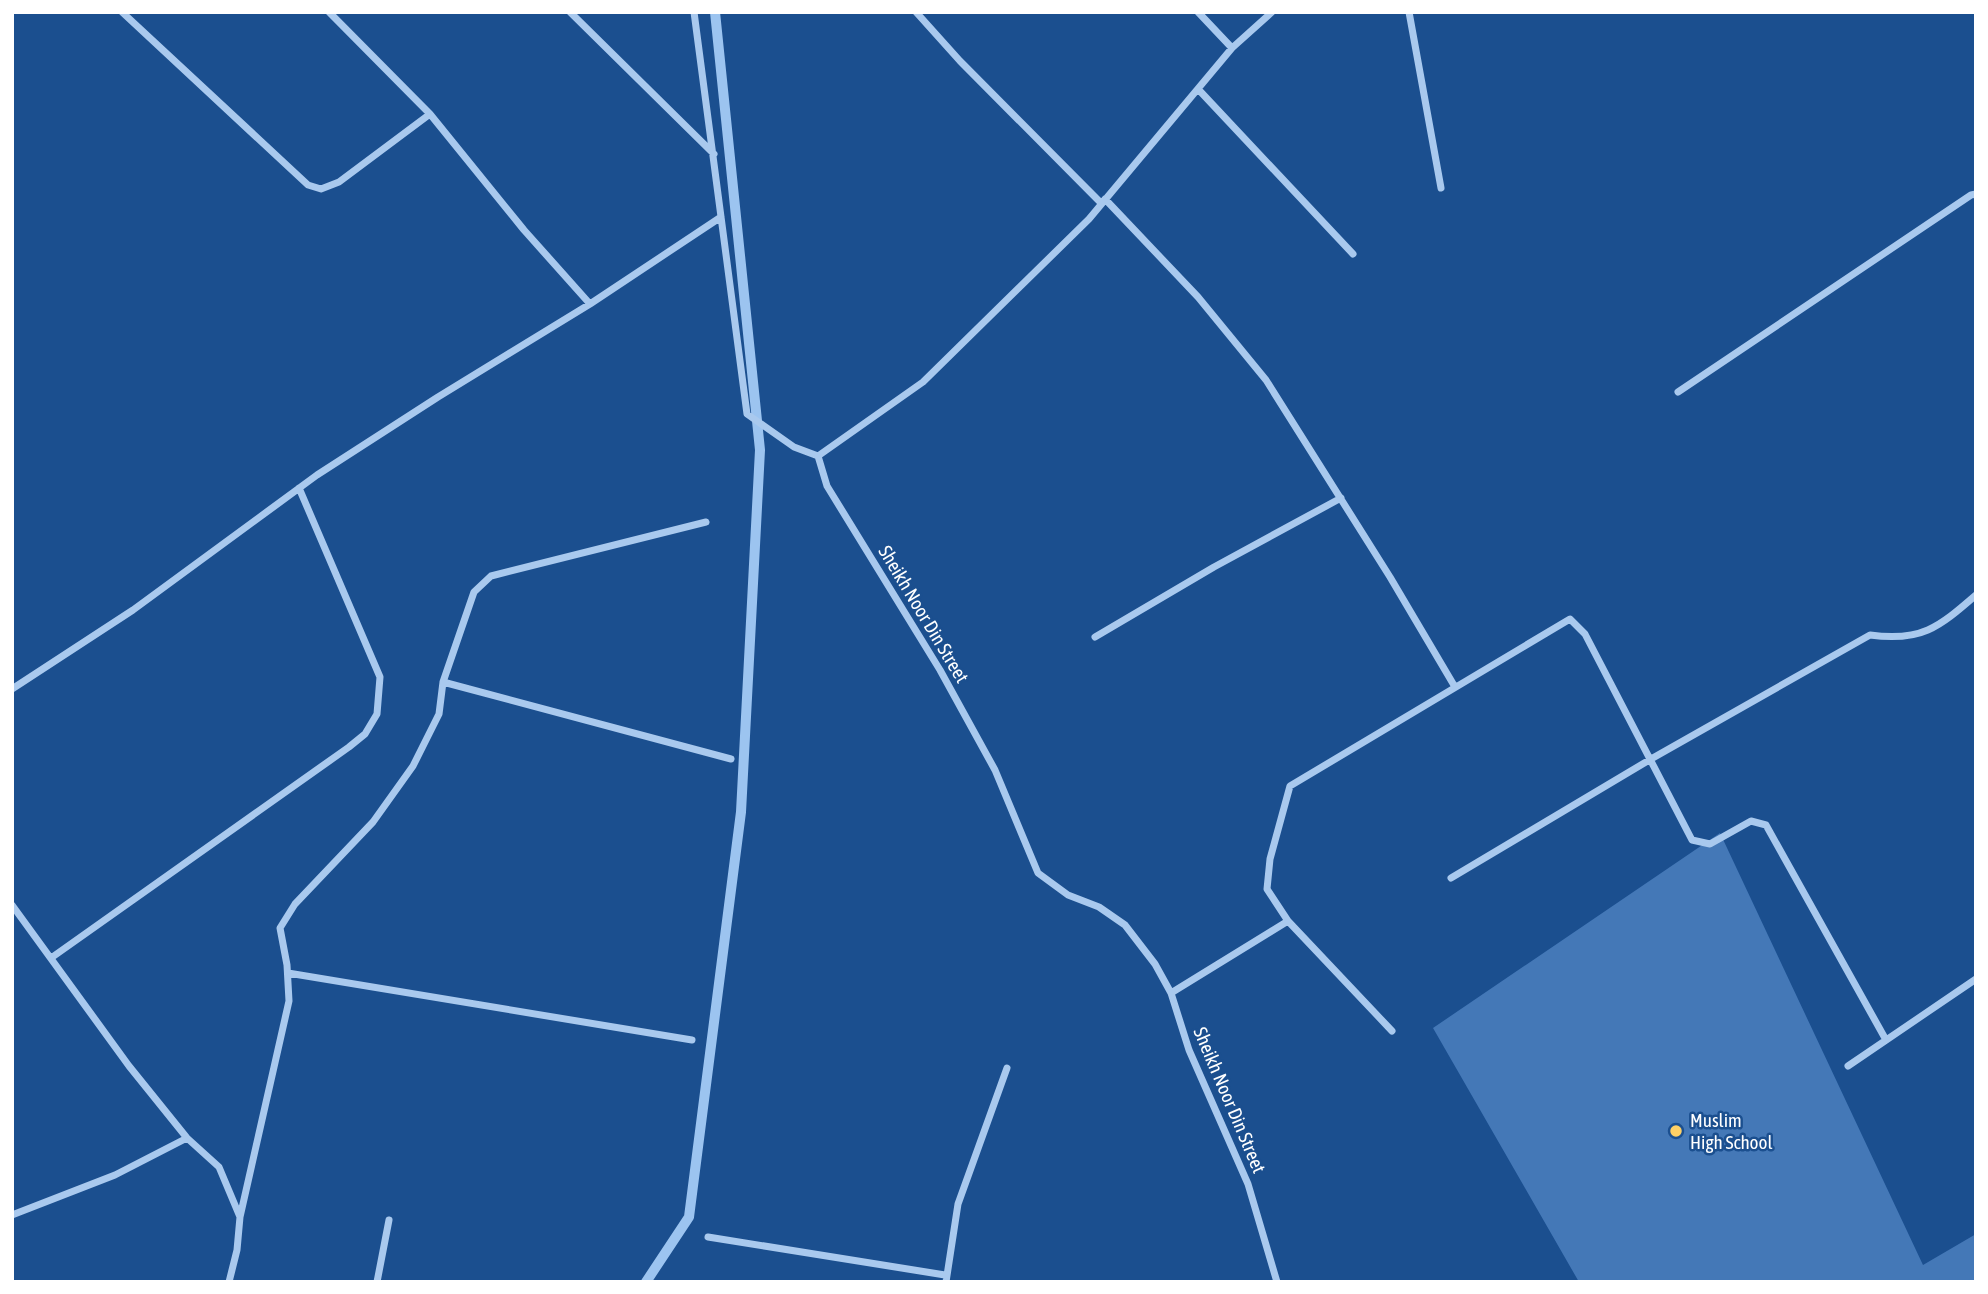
<svg xmlns="http://www.w3.org/2000/svg" width="1988" height="1294" viewBox="0 0 1988 1294" font-family="'Asap Condensed',sans-serif">
<style>
.lines{fill:none;stroke-linecap:round;stroke-linejoin:round}
.stream{stroke:#9cc4f0;stroke-width:10}
.building{fill:#4478b7}
.street{stroke:#a9c9ee;stroke-width:7}
.poi-dot{fill:#ffd166;stroke:#1b4f8f;stroke-width:2.5}
.labels{text-anchor:middle;stroke-width:5;stroke-linejoin:round;paint-order:stroke}
.street-label{font-size:19px;fill:#fff;stroke:#1b4f8f}
.poi-label{font-size:19px;fill:#fff;stroke:#1b4f8f;text-anchor:start}
</style>
<rect width="100%" height="100%" fill="#1b4f8f"/>
<g class="lines">
<path class="stream" d="M646,1282L689,1217L741,812L760,450L715,12"/>
</g>
<path class="building" d="M1720,833L1923,1265L1976,1234V1282H1579L1433,1028Z"/>
<g class="lines">
<path class="street" d="M122,12L308,185L321,189L339,182L430,114
M329,12L430,114L524,230L590,304
M570,12L714,154
M694,12L747,414L794,447L818,456
M916,12L960,61L1101,203
M1198,12L1232,48
M1272,12L1232,48L1089,219L923,382L818,456L827,486L940,670L995,770L1038,873L1068,895L1099,907L1125,925L1155,964L1171,993L1189,1050L1248,1184L1277,1282
M1409,12L1441,188
M1198,89L1353,254
M1105,199L1198,297L1266,380L1390,577L1455,687
M1678,392L1971,195L1976,194
M1095,637L1214,567L1341,498
M443,682L731,759
M12,689L133,610L317,475L438,397L590,304L721,217
M1451,878L1651,759L1870,635C1921,642 1938,628 1976,595
M12,905L129,1066L187,1138L219,1167L240,1217L237,1250L229,1282
M1288,921L1392,1031
M51,958L349,747L365,734L377,714L380,677L299,488
M288,973L692,1040
M1171,993L1288,921L1267,889L1270,859L1290,786L1570,619L1585,634L1692,840L1710,844L1751,821L1766,825L1886,1040
M1848,1066L1976,979
M12,1215L115,1175L187,1138
M240,1217L289,1001L287,965L280,928L295,904L373,822L413,766L439,714L443,682L474,592L491,576L706,522
M708,1237L945,1275
M377,1282L389,1220
M946,1282L958,1204L1007,1068"/>
</g>
<circle class="poi-dot" cx="1676" cy="1131" r="7"/>
<g class="labels">
<g class="street-label">
<text transform="translate(924 614) rotate(59)" y="7">Sheikh Noor Din Street</text>
<text transform="translate(1230 1100) rotate(67)" y="7">Sheikh Noor Din Street</text>
</g>
<g class="poi-label">
<text x="1690" y="1127">Muslim<tspan x="1690" dy="22">High School</tspan></text>
</g>
</g>
<rect width="1988" height="1294" fill="none" stroke="#ffffff" stroke-width="28"/>
</svg>
